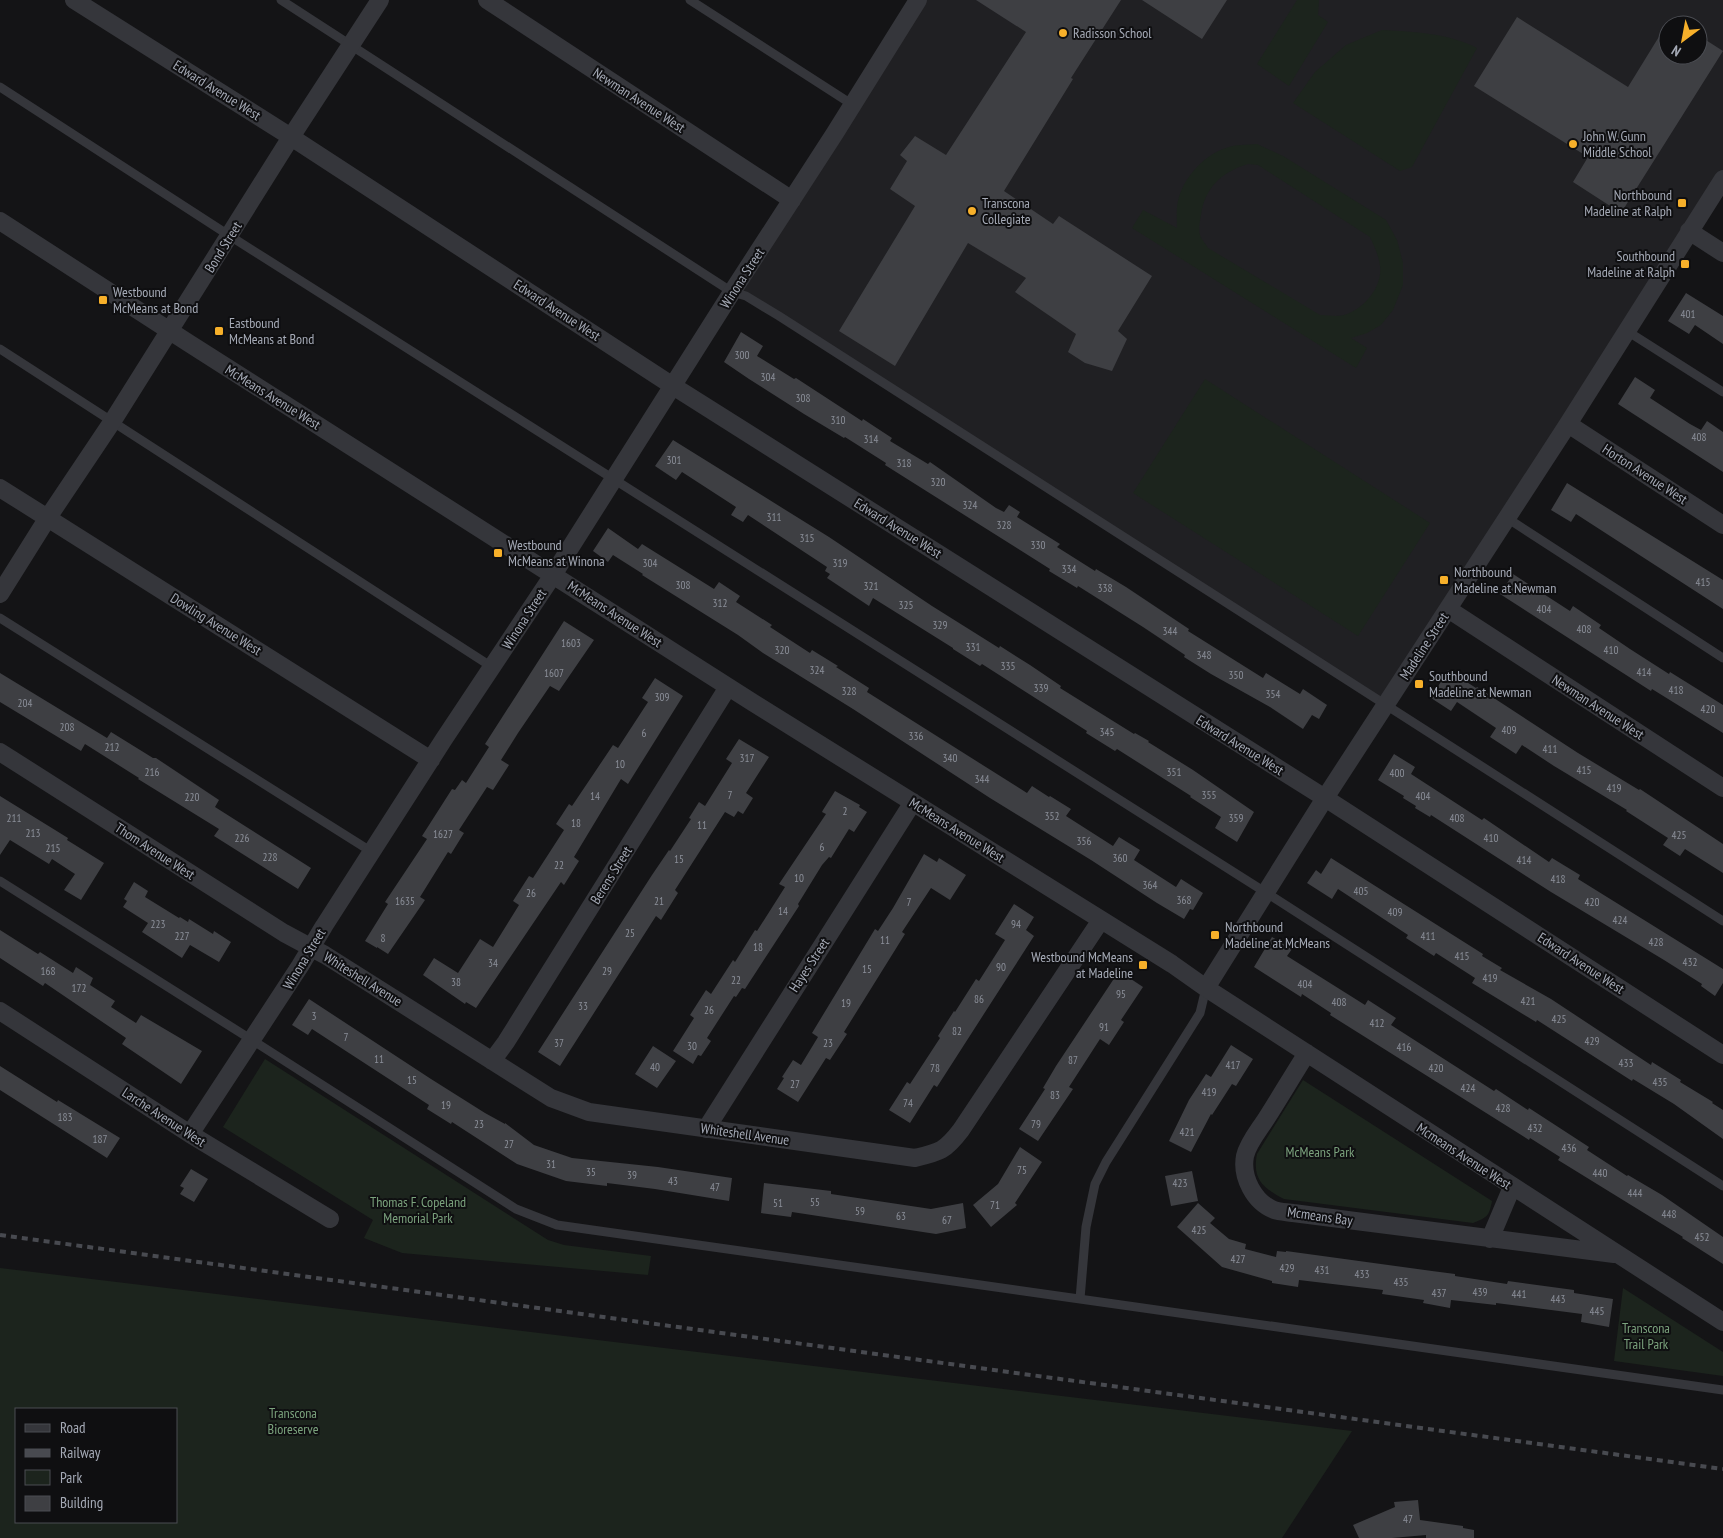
<svg xmlns="http://www.w3.org/2000/svg" width="1723" height="1538" viewBox="0 0 1723 1538" font-family="'PT Sans Narrow',sans-serif">
<style>
.built{fill:#202023;fill-rule:evenodd}
.green{fill:#1c241d;fill-rule:evenodd}
.building{fill:#3e3f43}
.lines{fill:none;stroke-linecap:round;stroke-linejoin:round}
.lane{stroke:#35363b;stroke-width:9}
.street{stroke:#35363b;stroke-width:18}
.rail{stroke:#484a50;stroke-width:4;stroke-dasharray:6 5;stroke-linecap:butt}
.poi-dot{fill:#f7b02a;stroke:#0f0f11;stroke-width:2}
.labels{text-anchor:middle;stroke-width:4;stroke-linejoin:round;paint-order:stroke}
.number-label{font-size:11px;fill:#8b8f99}
.poi-label{font-size:14px;fill:#a5aab6;stroke:#0f0f11;text-anchor:start}
.street-label{font-size:14px;fill:#a5aab6;stroke:#0f0f11}
.park-label{font-size:14px;fill:#7ba27d;stroke:#0f0f11}
</style>
<rect width="100%" height="100%" fill="#141416"/>
<path class="built" d="M918,0H1723V179L1386,704L779,316L732,292ZM1668,25H1698V55H1668Z"/>
<path class="green" d="M1297,0H1319L1318,15L1328,22L1289,86L1257,64Z
M1382,30C1414,32 1448,33 1477,48L1412,167L1400,171L1293,103L1315,72L1346,45Z
M1257,144L1283,156L1386,220L1397,240L1403,263V285L1393,310L1381,325L1367,333L1351,338L1367,348L1356,368L1132,228L1143,210L1177,228C1177,219 1176,210 1178,201C1183,178 1204,155 1226,148C1236,144 1247,145 1257,144ZM1248,164L1258,165L1370,237C1374,246 1379,256 1380,266C1383,287 1363,310 1344,315C1336,317 1328,315 1320,315L1208,248C1206,244 1201,239 1200,235C1198,229 1200,221 1201,215C1205,187 1222,172 1248,164Z
M1205,379L1430,523L1358,636L1133,493Z
M265,1059L548,1240L564,1245L651,1256L648,1275L402,1253L364,1238L373,1220L223,1127Z
M1303,1080L1492,1201C1489,1216 1488,1217 1473,1223L1284,1199C1263,1188 1252,1179 1257,1154Z
M0,1268L1352,1431L1282,1538H0ZM16,1409H176V1522H16Z
M1623,1288L1723,1352V1376L1614,1361Z"/>
<path class="building" d="M976,0H1121L1071,78L1073,79L1004,191L1053,224L1059,216L1152,276L1118,331L1127,339L1112,371L1085,363L1068,352L1076,334L1015,292L1026,278L968,243L895,366L839,331L915,206L890,189L907,161L900,155L915,136L946,155L1026,32Z
M1142,0H1227L1202,39Z
M1517,17L1628,87L1668,22V55H1698V35L1723,51L1621,213L1573,182L1588,157L1474,86Z
M1686,293L1723,316V344L1695,325L1689,334L1668,321Z
M741,332L763,346L757,356L794,379L796,378L862,421L863,419L892,438L890,441L928,464L930,462L996,508L1004,512L1009,505L1020,512L1017,517L1060,544L1057,547L1095,571L1096,569L1126,587L1189,629L1188,631L1263,678L1266,673L1300,694L1303,689L1327,705L1319,719L1312,715L1303,729L1270,707L1211,674L1184,657L1185,655L1143,627L1078,586L1077,588L1049,571L1050,569L885,465L886,463L845,437L844,438L804,414L749,379L724,362Z
M1635,377L1655,390L1650,398L1690,424L1701,430L1707,421L1723,432V472L1618,404Z
M673,440L829,537L932,606L999,648L1000,646L1030,665L1061,686L1060,688L1134,734L1135,733L1149,741L1148,742L1193,770L1254,812L1237,842L1215,828L1221,817L1190,797L1191,796L1117,749L1115,751L1086,733L1087,731L982,664L980,666L953,649V648L873,598L869,606L827,578L830,574L825,571L827,567L748,515L743,522L731,515L736,507L682,472L676,480L655,466Z
M1567,483L1723,580V609L1576,514L1571,522L1551,510Z
M608,528L638,549L642,544L714,589L719,582L740,596L736,602L772,625L770,627L810,653L812,650L838,666L836,667L869,688L867,692L1027,793L1032,786L1049,797L1050,796L1071,809L1066,816L1113,846L1119,837L1140,850L1134,860L1176,887L1181,879L1203,893L1193,910L1190,909L1184,919L1157,903L1091,860L990,798L853,709L763,653L738,635L642,575L643,574L613,555L608,562L593,551Z
M1513,574L1570,611L1573,606L1601,625L1599,628L1630,649L1669,674L1670,672L1723,705V733L1652,689L1651,691L1500,594Z
M564,621L594,640L559,691L550,686L518,733L501,760L509,765L493,790L487,787L459,830L464,833L451,854L448,852L420,897L425,900L388,954L377,947V948L365,941L388,904L385,902L427,839L422,836L452,789L455,790L462,780L466,783L489,747L485,744Z
M1448,670L1476,688L1477,687L1578,753L1639,790L1640,789L1723,844V873L1685,849L1680,856L1663,845L1668,838L1626,811L1627,810L1554,766L1522,745L1516,754L1490,737L1496,728L1457,702L1451,711L1431,698Z
M0,673L107,738L111,732L153,758H156L219,800L215,807L311,868L298,889L214,836L219,829L138,779L139,778L85,744L81,751L0,702Z
M655,678L683,696L628,784L621,779L574,857L579,861L564,885L561,882L476,1008L466,1002L465,1004L423,975L434,958L458,973L480,939L493,947L519,905L513,901L529,876L533,878L564,830L556,824L569,804L572,806L613,745L618,748L648,702L642,698Z
M739,739L769,757L746,793L753,798L743,814L738,811L734,817L725,812L675,890L678,893L661,920L656,916L560,1066L538,1052L652,875L669,850L670,851L691,819L689,818L699,802L705,806L732,763L726,759Z
M1394,754L1415,767L1411,774L1482,820L1484,818L1549,862L1552,858L1580,875L1578,879L1723,969V983L1715,996L1701,986L1702,984L1664,960L1551,892L1431,815L1430,817L1415,808L1416,806L1403,798L1404,796L1378,780Z
M835,791L860,805L859,807L867,812L854,832L849,829L831,858L829,857L822,865L798,904L799,906L745,989L742,988L736,997L734,996L707,1038L711,1041L701,1056L698,1055L693,1064L673,1051L694,1018L690,1015L706,990L711,994L733,960L735,962L755,930L757,931L785,887L779,884L826,814L822,812L823,810Z
M0,796L68,838L67,840L104,863L81,900L64,890L75,874L52,859L49,864L10,840L0,855Z
M924,854L937,862L939,858L966,875L950,900L931,888L902,932L905,934L844,1032L847,1034L830,1060L826,1058L798,1102L777,1089L784,1078L782,1077L793,1060L801,1065L818,1037L812,1033L875,929L878,931L893,908Z
M1331,858L1483,954L1482,956L1502,968L1500,970L1551,999L1651,1065L1652,1062L1681,1080L1680,1082L1713,1102L1712,1103L1723,1110V1139L1674,1104L1633,1079L1632,1081L1537,1020L1536,1022L1472,983L1475,978L1436,953L1434,956L1406,938L1408,935L1338,889L1332,899L1307,883L1316,870L1321,874Z
M134,882L148,891L145,897L179,918L180,917L188,922L189,919L213,934L214,931L231,942L219,962L190,945L182,958L142,932L148,923L123,907L127,901L124,899Z
M1014,904L1034,917L1026,930L1034,936L937,1087L934,1085L910,1123L889,1110L907,1082L910,1084L940,1038L938,1036L954,1011L955,1012L976,979L979,981L1005,940L995,934Z
M0,930L38,954L40,952L73,973L76,967L93,978L90,985L115,1001L111,1007L136,1023L141,1015L202,1051L181,1084L122,1044L126,1038L45,983L43,986L0,958Z
M1272,937L1292,949L1287,956L1365,1005L1368,1000L1396,1018L1391,1025L1494,1091L1496,1089L1528,1110L1529,1108L1589,1147L1587,1150L1627,1176L1628,1175L1662,1195L1723,1237V1264L1682,1238L1683,1237L1558,1160L1560,1157L1530,1138L1529,1140L1330,1015L1331,1013L1302,994L1301,997L1254,967Z
M1119,971L1143,987L1121,1020L1124,1022L1109,1045L1100,1039L1069,1087L1073,1089L1038,1141L1019,1129L1045,1089L1043,1088L1056,1066Z
M309,999L431,1079L485,1113L505,1124V1123L534,1145L572,1158L658,1167L732,1178L729,1201L655,1189L607,1183V1186L566,1181L517,1164L452,1122L451,1124L427,1109L429,1105L312,1029L308,1035L292,1025Z
M1231,1045L1253,1059L1236,1086L1232,1084L1212,1115L1211,1114L1191,1152L1169,1141L1189,1100L1206,1074L1211,1077Z
M653,1046L676,1061L657,1088L635,1074Z
M0,1066L57,1102L58,1100L120,1138L107,1158L0,1090Z
M1020,1147L1042,1162L1015,1203L1017,1205L991,1227L973,1205L998,1184Z
M191,1169L208,1179L194,1202L180,1194L184,1188L180,1186Z
M1192,1171L1198,1201L1171,1206L1165,1176Z
M764,1183L831,1191V1194L931,1209L963,1203L966,1228L936,1234L792,1212L791,1217L761,1213Z
M1198,1203L1215,1218L1210,1223L1229,1239L1246,1244L1245,1249L1276,1257L1277,1251L1286,1252V1251L1432,1271L1455,1274V1276L1507,1284L1508,1281L1574,1290V1293L1613,1299L1609,1327L1581,1322L1582,1314L1496,1303V1305L1451,1300L1450,1308L1423,1303L1424,1300L1382,1294L1383,1290L1299,1280L1298,1287L1272,1283V1281L1222,1267L1177,1227Z
M1418,1500L1420,1520L1463,1526V1528L1474,1530V1538H1426V1535L1392,1538H1359L1353,1525L1395,1507L1394,1502Z"/>
<g class="lines">
<path class="lane" d="M281,0L732,292L746,296L779,316L1723,921
M690,0L853,105
M0,87L230,236L1265,892L1723,1186
M1627,331L1723,392
M0,349L492,667
M1507,518L1723,658
M0,618L372,852
M0,881L252,1040L516,1209L557,1225L1723,1390
M1080,1299L1086,1227L1095,1184L1106,1162L1200,1013L1206,988"/>
<path class="street" d="M74,0L291,137L673,386L1325,798L1723,1055
M487,0L792,200
M0,221L187,342L752,702L1172,964L1206,988L1723,1322
M1689,231L1723,253
M1568,424L1723,525
M0,488L431,760
M0,594L47,519L112,422L291,137L380,0
M1448,609L1723,788
M0,752L284,933L325,955L551,1098L589,1112L915,1158C940,1152 945,1151 961,1130L1101,920
M1206,988L1325,798L1568,424L1723,179
M0,1011L190,1134L330,1219
M1307,1053C1293,1075 1280,1097 1266,1119C1259,1130 1248,1143 1245,1156C1241,1177 1254,1202 1274,1210C1280,1212 1287,1212 1293,1213L1614,1254
M492,1061L506,1042L728,687
M706,1129L913,802
M190,1134L300,966L324,926L444,739L553,575L732,292L835,133L918,0
M1490,1239L1512,1187"/>
<path class="rail" d="M0,1235L1723,1469"/>
</g>
<g class="poi-dot">
<circle cx="1063" cy="33" r="5"/>
<circle cx="1573" cy="144" r="5"/>
<rect x="1677" y="198" width="10" height="10" rx="2.5"/>
<circle cx="972" cy="211" r="5"/>
<rect x="1680" y="259" width="10" height="10" rx="2.5"/>
<rect x="98" y="295" width="10" height="10" rx="2.5"/>
<rect x="214" y="326" width="10" height="10" rx="2.5"/>
<rect x="493" y="548" width="10" height="10" rx="2.5"/>
<rect x="1439" y="575" width="10" height="10" rx="2.5"/>
<rect x="1414" y="679" width="10" height="10" rx="2.5"/>
<rect x="1210" y="930" width="10" height="10" rx="2.5"/>
<rect x="1138" y="960" width="10" height="10" rx="2.5"/>
</g>
<g class="labels">
<g class="number-label">
<text x="1688" y="318">401</text>
<text x="742" y="359">300</text>
<text x="768" y="381">304</text>
<text x="803" y="402">308</text>
<text x="838" y="424">310</text>
<text x="1699" y="441">408</text>
<text x="871" y="443">314</text>
<text x="674" y="464">301</text>
<text x="904" y="467">318</text>
<text x="938" y="486">320</text>
<text x="970" y="509">324</text>
<text x="774" y="521">311</text>
<text x="1004" y="529">328</text>
<text x="807" y="542">315</text>
<text x="1038" y="549">330</text>
<text x="650" y="567">304</text>
<text x="840" y="567">319</text>
<text x="1069" y="573">334</text>
<text x="1703" y="586">415</text>
<text x="683" y="589">308</text>
<text x="871" y="590">321</text>
<text x="1105" y="592">338</text>
<text x="720" y="607">312</text>
<text x="906" y="609">325</text>
<text x="1544" y="613">404</text>
<text x="940" y="629">329</text>
<text x="1584" y="633">408</text>
<text x="1170" y="635">344</text>
<text x="571" y="647">1603</text>
<text x="973" y="651">331</text>
<text x="782" y="654">320</text>
<text x="1611" y="654">410</text>
<text x="1204" y="659">348</text>
<text x="1008" y="670">335</text>
<text x="817" y="674">324</text>
<text x="1644" y="676">414</text>
<text x="554" y="677">1607</text>
<text x="1236" y="679">350</text>
<text x="1041" y="692">339</text>
<text x="1676" y="694">418</text>
<text x="849" y="695">328</text>
<text x="1273" y="698">354</text>
<text x="662" y="701">309</text>
<text x="25" y="707">204</text>
<text x="1708" y="713">420</text>
<text x="67" y="731">208</text>
<text x="1509" y="734">409</text>
<text x="1107" y="736">345</text>
<text x="644" y="737">6</text>
<text x="916" y="740">336</text>
<text x="112" y="751">212</text>
<text x="1550" y="753">411</text>
<text x="747" y="762">317</text>
<text x="950" y="762">340</text>
<text x="620" y="768">10</text>
<text x="1584" y="774">415</text>
<text x="152" y="776">216</text>
<text x="1174" y="776">351</text>
<text x="1397" y="777">400</text>
<text x="982" y="783">344</text>
<text x="1614" y="792">419</text>
<text x="730" y="799">7</text>
<text x="1209" y="799">355</text>
<text x="595" y="800">14</text>
<text x="1423" y="800">404</text>
<text x="192" y="801">220</text>
<text x="845" y="815">2</text>
<text x="1052" y="820">352</text>
<text x="14" y="822">211</text>
<text x="1236" y="822">359</text>
<text x="1457" y="822">408</text>
<text x="576" y="827">18</text>
<text x="702" y="829">11</text>
<text x="33" y="837">213</text>
<text x="443" y="838">1627</text>
<text x="1679" y="839">425</text>
<text x="242" y="842">226</text>
<text x="1491" y="842">410</text>
<text x="1084" y="845">356</text>
<text x="822" y="851">6</text>
<text x="53" y="852">215</text>
<text x="270" y="861">228</text>
<text x="1120" y="862">360</text>
<text x="679" y="863">15</text>
<text x="1524" y="864">414</text>
<text x="559" y="869">22</text>
<text x="799" y="882">10</text>
<text x="1558" y="883">418</text>
<text x="1150" y="889">364</text>
<text x="1361" y="895">405</text>
<text x="531" y="897">26</text>
<text x="1184" y="904">368</text>
<text x="405" y="905">1635</text>
<text x="659" y="905">21</text>
<text x="909" y="906">7</text>
<text x="1592" y="906">420</text>
<text x="783" y="915">14</text>
<text x="1395" y="916">409</text>
<text x="1620" y="924">424</text>
<text x="158" y="928">223</text>
<text x="1016" y="928">94</text>
<text x="630" y="937">25</text>
<text x="182" y="940">227</text>
<text x="1428" y="940">411</text>
<text x="383" y="942">8</text>
<text x="885" y="944">11</text>
<text x="1656" y="946">428</text>
<text x="758" y="951">18</text>
<text x="1462" y="960">415</text>
<text x="1690" y="966">432</text>
<text x="493" y="967">34</text>
<text x="1001" y="971">90</text>
<text x="867" y="973">15</text>
<text x="48" y="975">168</text>
<text x="607" y="975">29</text>
<text x="1490" y="982">419</text>
<text x="736" y="984">22</text>
<text x="456" y="986">38</text>
<text x="1305" y="988">404</text>
<text x="79" y="992">172</text>
<text x="1121" y="998">95</text>
<text x="979" y="1003">86</text>
<text x="1528" y="1005">421</text>
<text x="1339" y="1006">408</text>
<text x="846" y="1007">19</text>
<text x="583" y="1010">33</text>
<text x="709" y="1014">26</text>
<text x="314" y="1020">3</text>
<text x="1559" y="1023">425</text>
<text x="1377" y="1027">412</text>
<text x="1104" y="1031">91</text>
<text x="957" y="1035">82</text>
<text x="346" y="1041">7</text>
<text x="1592" y="1045">429</text>
<text x="559" y="1047">37</text>
<text x="828" y="1047">23</text>
<text x="692" y="1050">30</text>
<text x="1404" y="1051">416</text>
<text x="379" y="1063">11</text>
<text x="1073" y="1064">87</text>
<text x="1626" y="1067">433</text>
<text x="1233" y="1069">417</text>
<text x="655" y="1071">40</text>
<text x="935" y="1072">78</text>
<text x="1436" y="1072">420</text>
<text x="412" y="1084">15</text>
<text x="1660" y="1086">435</text>
<text x="795" y="1088">27</text>
<text x="1468" y="1092">424</text>
<text x="1209" y="1096">419</text>
<text x="1055" y="1099">83</text>
<text x="908" y="1107">74</text>
<text x="446" y="1109">19</text>
<text x="1503" y="1112">428</text>
<text x="65" y="1121">183</text>
<text x="479" y="1128">23</text>
<text x="1036" y="1128">79</text>
<text x="1535" y="1132">432</text>
<text x="1187" y="1136">421</text>
<text x="100" y="1143">187</text>
<text x="509" y="1148">27</text>
<text x="1569" y="1152">436</text>
<text x="551" y="1168">31</text>
<text x="1022" y="1174">75</text>
<text x="591" y="1176">35</text>
<text x="1600" y="1177">440</text>
<text x="632" y="1179">39</text>
<text x="673" y="1185">43</text>
<text x="1180" y="1187">423</text>
<text x="715" y="1191">47</text>
<text x="1635" y="1197">444</text>
<text x="815" y="1206">55</text>
<text x="778" y="1207">51</text>
<text x="995" y="1209">71</text>
<text x="860" y="1215">59</text>
<text x="1669" y="1218">448</text>
<text x="901" y="1220">63</text>
<text x="947" y="1224">67</text>
<text x="1199" y="1234">425</text>
<text x="1702" y="1241">452</text>
<text x="1238" y="1263">427</text>
<text x="1287" y="1272">429</text>
<text x="1322" y="1274">431</text>
<text x="1362" y="1278">433</text>
<text x="1401" y="1286">435</text>
<text x="1480" y="1296">439</text>
<text x="1439" y="1297">437</text>
<text x="1519" y="1298">441</text>
<text x="1558" y="1303">443</text>
<text x="1597" y="1315">445</text>
<text x="1408" y="1523">47</text>
</g>
<g class="poi-label">
<text x="1073" y="38">Radisson School</text>
<text x="1583" y="141">John W. Gunn<tspan x="1583" dy="16">Middle School</tspan></text>
<text x="1672" y="200" text-anchor="end">Northbound<tspan x="1672" dy="16">Madeline at Ralph</tspan></text>
<text x="982" y="208">Transcona<tspan x="982" dy="16">Collegiate</tspan></text>
<text x="1675" y="261" text-anchor="end">Southbound<tspan x="1675" dy="16">Madeline at Ralph</tspan></text>
<text x="113" y="297">Westbound<tspan x="113" dy="16">McMeans at Bond</tspan></text>
<text x="229" y="328">Eastbound<tspan x="229" dy="16">McMeans at Bond</tspan></text>
<text x="508" y="550">Westbound<tspan x="508" dy="16">McMeans at Winona</tspan></text>
<text x="1454" y="577">Northbound<tspan x="1454" dy="16">Madeline at Newman</tspan></text>
<text x="1429" y="681">Southbound<tspan x="1429" dy="16">Madeline at Newman</tspan></text>
<text x="1225" y="932">Northbound<tspan x="1225" dy="16">Madeline at McMeans</tspan></text>
<text x="1133" y="962" text-anchor="end">Westbound McMeans<tspan x="1133" dy="16">at Madeline</tspan></text>
</g>
<g class="street-label">
<text transform="translate(217 90) rotate(32)" y="5">Edward Avenue West</text>
<text transform="translate(639 100) rotate(33)" y="5">Newman Avenue West</text>
<text transform="translate(223 247) rotate(-58)" y="5">Bond Street</text>
<text transform="translate(742 278) rotate(-57)" y="5">Winona Street</text>
<text transform="translate(557 310) rotate(33)" y="5">Edward Avenue West</text>
<text transform="translate(273 397) rotate(32)" y="5">McMeans Avenue West</text>
<text transform="translate(1645 474) rotate(33)" y="5">Horton Avenue West</text>
<text transform="translate(898 528) rotate(32)" y="5">Edward Avenue West</text>
<text transform="translate(615 614) rotate(33)" y="5">McMeans Avenue West</text>
<text transform="translate(524 619) rotate(-57)" y="5">Winona Street</text>
<text transform="translate(216 624) rotate(32)" y="5">Dowling Avenue West</text>
<text transform="translate(1424 646) rotate(-57)" y="5">Madeline Street</text>
<text transform="translate(1598 707) rotate(33)" y="5">Newman Avenue West</text>
<text transform="translate(1240 745) rotate(32)" y="5">Edward Avenue West</text>
<text transform="translate(957 830) rotate(32)" y="5">McMeans Avenue West</text>
<text transform="translate(155 851) rotate(33)" y="5">Thom Avenue West</text>
<text transform="translate(611 875) rotate(-58)" y="5">Berens Street</text>
<text transform="translate(304 959) rotate(-59)" y="5">Winona Street</text>
<text transform="translate(1581 963) rotate(33)" y="5">Edward Avenue West</text>
<text transform="translate(809 965) rotate(-57)" y="5">Hayes Street</text>
<text transform="translate(363 979) rotate(32)" y="5">Whiteshell Avenue</text>
<text transform="translate(164 1117) rotate(33)" y="5">Larche Avenue West</text>
<text transform="translate(745 1134) rotate(8)" y="5">Whiteshell Avenue</text>
<text transform="translate(1464 1156) rotate(33)" y="5">Mcmeans Avenue West</text>
<text transform="translate(1320 1216) rotate(8)" y="5">Mcmeans Bay</text>
</g>
<g class="park-label">
<text x="1320" y="1157">McMeans Park</text>
<text x="418" y="1207">Thomas F. Copeland<tspan x="418" dy="16">Memorial Park</tspan></text>
<text x="1646" y="1333">Transcona<tspan x="1646" dy="16">Trail Park</tspan></text>
<text x="293" y="1418">Transcona<tspan x="293" dy="16">Bioreserve</tspan></text>
</g>
</g>
<rect x="15" y="1408" width="162" height="115" fill="#0f0f11" stroke="#4b4d53"/>
<rect x="25" y="1424" width="25" height="8" fill="#35363b" stroke="#4b4d53"/>
<text x="60" y="1433" font-size="15" fill="#a5aab6">Road</text>
<rect x="25" y="1449" width="25" height="8" fill="#484a50" stroke="#4b4d53"/>
<text x="60" y="1458" font-size="15" fill="#a5aab6">Railway</text>
<rect x="25" y="1470" width="25" height="15" fill="#1c241d" stroke="#4b4d53"/>
<text x="60" y="1483" font-size="15" fill="#a5aab6">Park</text>
<rect x="25" y="1496" width="25" height="15" fill="#3e3f43" stroke="#4b4d53"/>
<text x="60" y="1508" font-size="15" fill="#a5aab6">Building</text>
<g transform="translate(1683 40) rotate(212)"><circle r="24" fill="#0f0f11" stroke="#4b4d53"/>
<path d="M0-4L9 19L0 12L-9 19Z" fill="#f7b02a"/>
<text y="-8" font-size="14" font-weight="bold" text-anchor="middle" fill="#a5aab6">N</text>
</g>
</svg>
